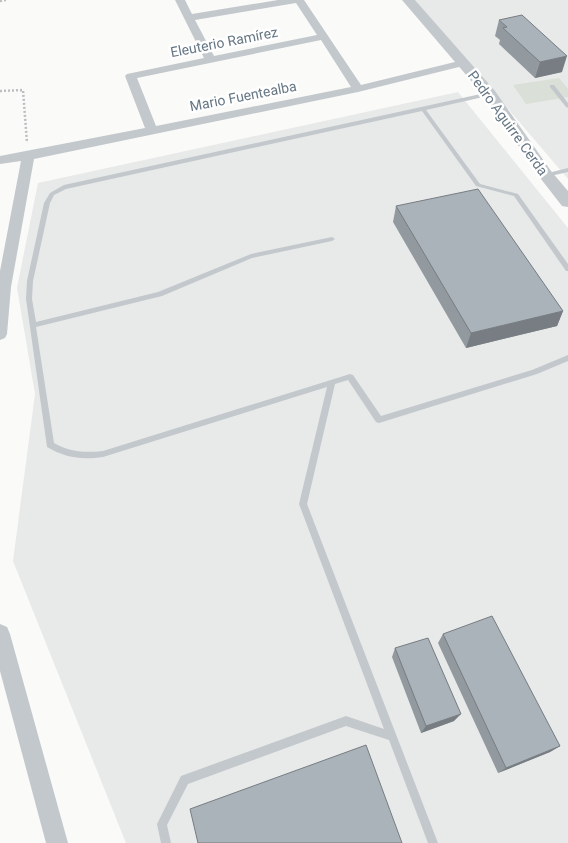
<svg xmlns="http://www.w3.org/2000/svg" width="568" height="843" viewBox="0 0 568 843" font-family="Roboto,sans-serif">
<style>
.built{fill:#e8e9e9}
.green{fill:#dadfd7}
.lines{fill:none;stroke-linecap:round;stroke-linejoin:round}
.path{stroke:#bbbfc2;stroke-width:2.5;stroke-dasharray:2 2;stroke-linecap:butt}
.service{fill:#c3c8cc;fill-rule:evenodd}
.minor{fill:#c3c8cc;fill-rule:evenodd}
.tertiary{fill:#c3c8cc;fill-rule:evenodd}
.wall{fill:#929a9f}
.shaded-wall{fill:#777d82}
.building{fill:#aab3b9;stroke:#777d82}
.labels{text-anchor:middle;stroke-width:5;stroke-linejoin:round;paint-order:stroke}
.far-street-label{font-size:14px;fill:#657683;stroke:#fff}
</style>
<rect width="100%" height="100%" fill="#fafaf8"/>
<path class="built" d="M415,0H568V179Z
M458,92L568,228V843H126L13,561L35,394L17,288L38,183Z"/>
<path class="green" d="M559,78L568,89V97L526,104L513,85Z"/>
<g class="lines">
<path class="path" d="M0,1L6,0
M0,91L23,90L27,143"/>
<path class="service" d="M550,85H554L568,103V108L566,107L550,87Z
M490,92L493,94L492,95L426,110L480,184L518,194L568,264V271H566L514,196L476,186L422,111L66,189L54,195L50,203L33,281L32,299L36,322L158,292L251,254L332,237L335,239L332,241L252,258L162,296L36,327L54,443C70,452 85,453 103,451L350,374L353,375L381,416L532,370L568,355V361L537,374L379,423L376,422L348,380L335,384L307,504L438,843H428L389,740L346,726L188,784L167,825L171,843H161L157,824L181,776L346,716L384,729L299,504L327,387L103,457C82,460 66,458 47,447L26,299L27,281L44,203L50,193L64,185Z
M568,168V172L546,177L543,175L544,174Z"/>
<path class="minor" d="M175,0H185L192,14L278,0H304L361,85L463,60L468,63L467,65L358,92L34,159L11,287L7,334L5,338L0,340V271L21,161L0,164V156L145,128L125,76L127,74L204,58ZM296,3L317,35L214,56L195,20ZM321,40L351,87L156,126L137,78Z
M0,624L7,627L10,634L68,843H46L0,671Z"/>
<path class="tertiary" d="M402,0H415L495,91L551,171L568,191V207L562,206L541,179L485,97Z"/>
</g>
<path class="wall" d="M499,20L562,72L535,78L499,44L500,40L495,36Z
M396,206L563,311L557,326L466,348L393,222Z
M443,634L560,746L550,752L498,773L438,643Z
M395,648L454,721L421,733L392,657Z"/>
<path class="shaded-wall" d="M567,56L562,72L535,78L540,62Z
M563,311L557,326L466,348L471,333Z
M461,714L454,721L421,733L426,726Z
M560,746L550,752L498,773L506,768Z"/>
<path class="building" d="M522,15L567,56L540,62L503,28L507,27L499,20Z
M478,189L563,311L471,333L396,206Z
M492,616L560,746L506,768L443,634Z
M428,638L461,714L426,726L395,648Z
M366,745L402,843H198L190,809Z"/>
<g class="labels">
<g class="far-street-label">
<text transform="translate(224 42) rotate(-11)" y="5">Eleuterio Ramírez</text>
<text transform="translate(243 96) rotate(-11)" y="5">Mario Fuentealba</text>
<text transform="translate(508 123) rotate(54)" y="5">Pedro Aguirre Cerda</text>
</g>
</g>
</svg>
